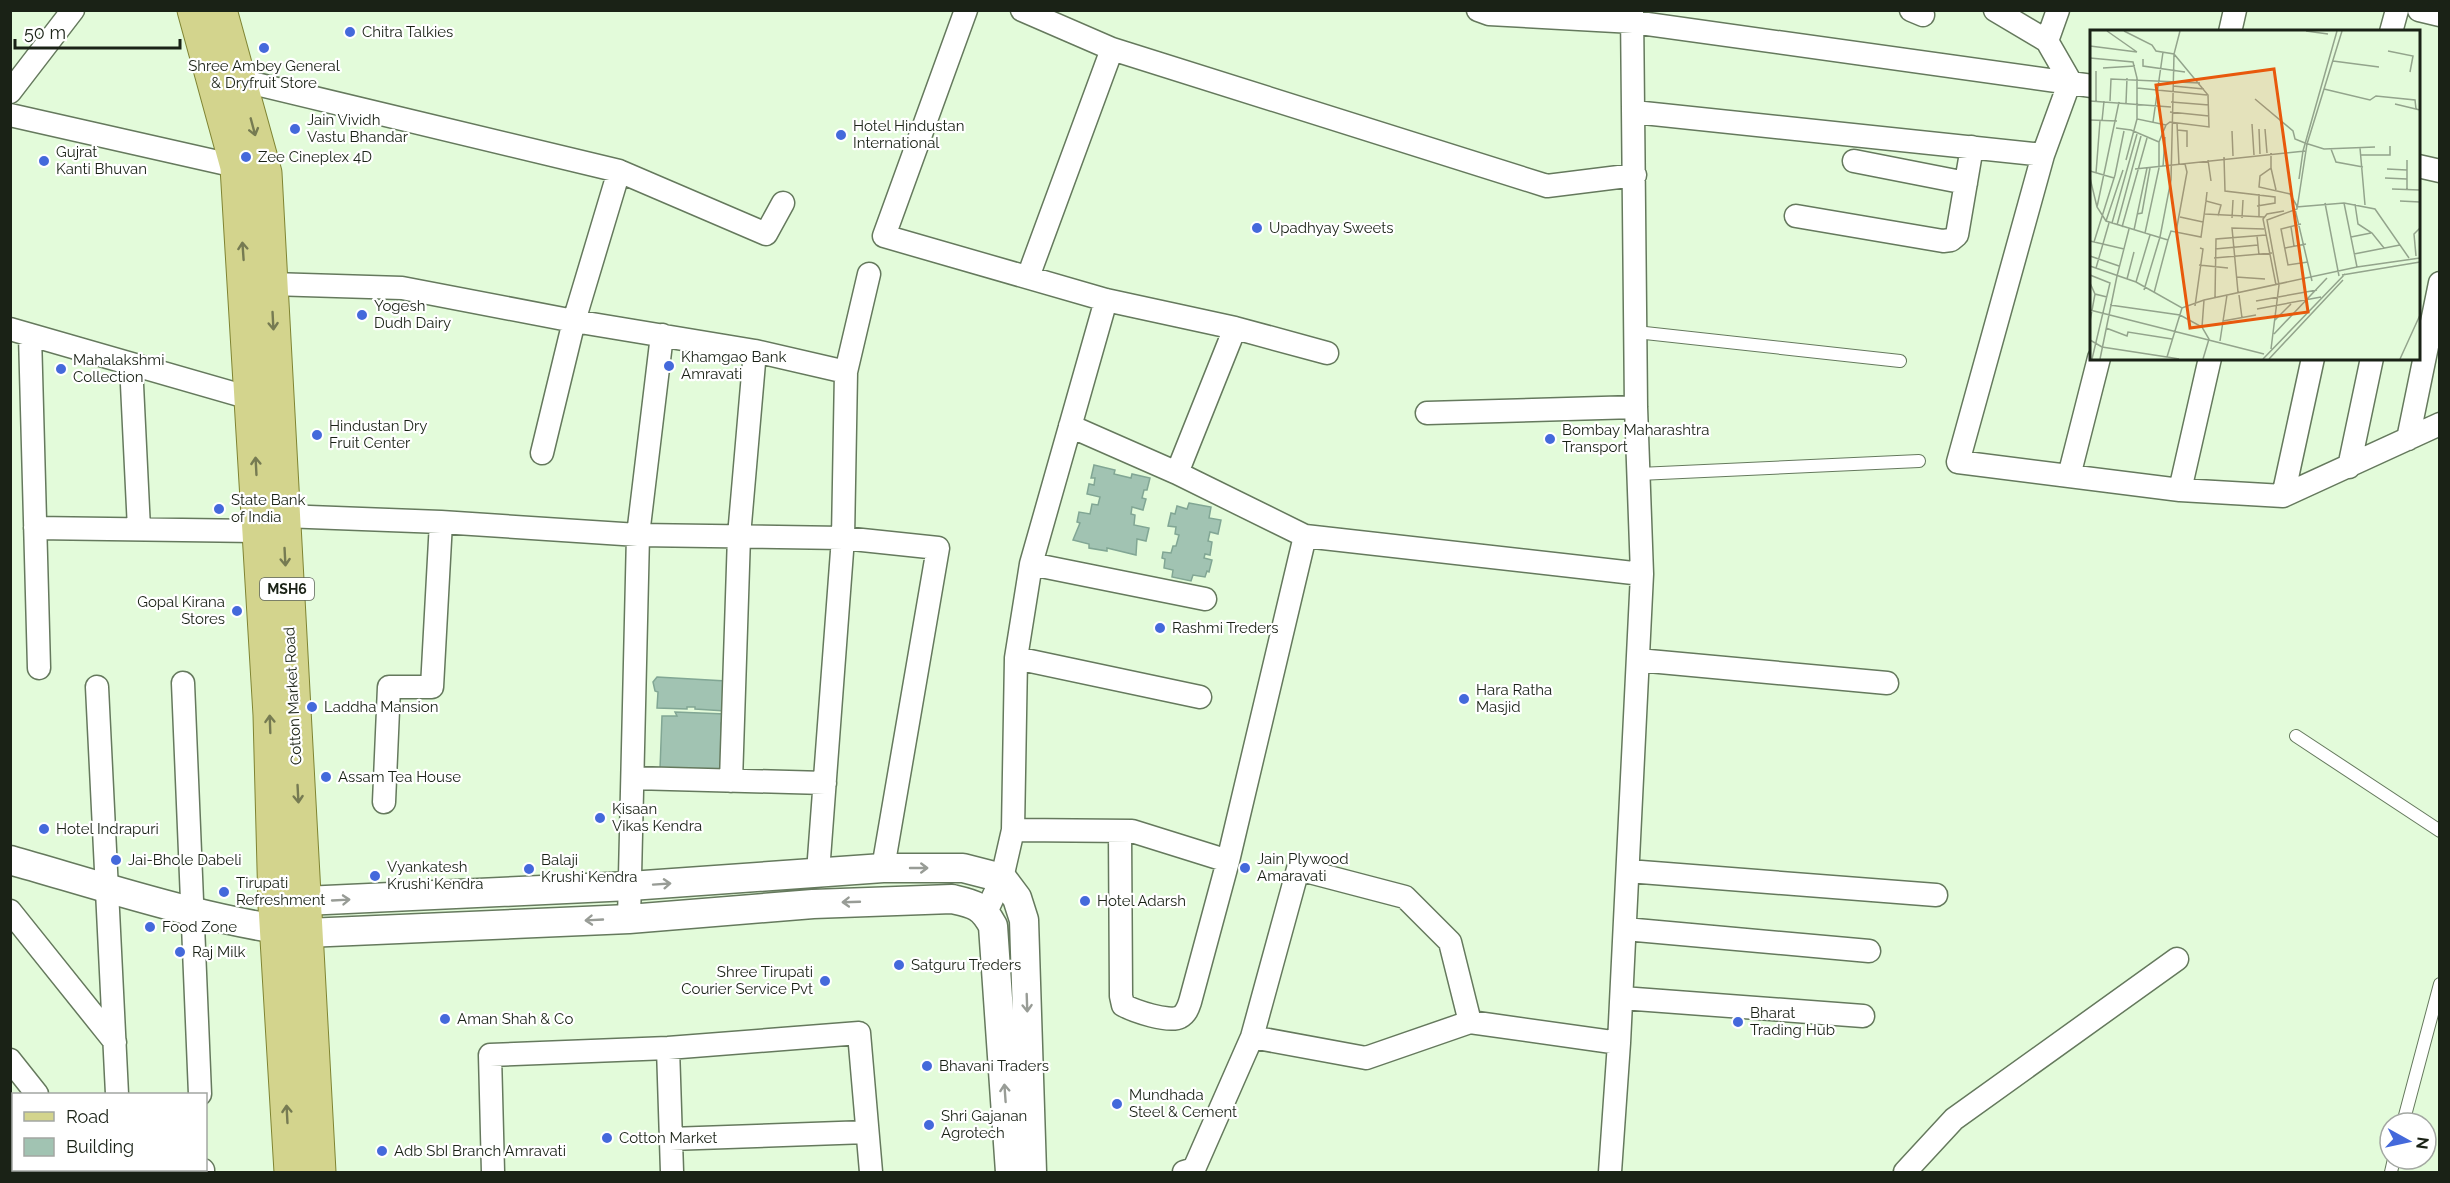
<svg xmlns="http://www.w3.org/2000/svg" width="2450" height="1183" viewBox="0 0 2450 1183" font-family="Raleway,sans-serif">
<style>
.building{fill:#a1c3b2;stroke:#81a694;stroke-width:1.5}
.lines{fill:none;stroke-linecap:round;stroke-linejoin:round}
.service-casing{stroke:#65795d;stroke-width:14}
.minor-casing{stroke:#65795d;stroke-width:25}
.tertiary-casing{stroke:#65795d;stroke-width:31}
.primary-casing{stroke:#7f8432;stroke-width:35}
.service{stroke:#fff;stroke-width:12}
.minor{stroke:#fff;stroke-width:22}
.tertiary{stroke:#fff;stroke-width:28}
.primary{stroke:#d3d48d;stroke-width:33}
.oneway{stroke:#767b52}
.oneway2{stroke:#989c96}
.poi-dot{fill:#4469db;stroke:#fff;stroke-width:2}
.labels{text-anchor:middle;stroke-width:4.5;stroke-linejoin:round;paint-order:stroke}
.shield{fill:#fff;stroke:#5f645c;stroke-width:1.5}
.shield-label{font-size:14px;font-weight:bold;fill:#1a2216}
.poi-label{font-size:15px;fill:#1a2216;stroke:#fff;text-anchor:start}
.street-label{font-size:15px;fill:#1a2216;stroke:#fff}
.inset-road{fill:none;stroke:#93a48c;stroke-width:1.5}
.view{fill:#e8590c;fill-opacity:0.15;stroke:#e8590c;stroke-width:3}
.inset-edge{fill:none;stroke:#1a2216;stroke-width:3}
</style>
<rect width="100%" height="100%" fill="#e3fbda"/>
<path class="building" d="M1094,465L1115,470L1114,474L1131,478L1132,474L1150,478L1147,490H1144L1142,498L1146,499L1143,510L1132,507L1131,514L1135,515L1134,525L1149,528L1146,541L1137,539L1136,555L1107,548V551L1089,548V544L1073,540L1080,523L1077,522L1079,512L1090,514L1092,504L1098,505L1100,497L1087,494L1089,484L1094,485L1095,478H1091Z
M1189,503L1211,507L1209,518L1221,520L1218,534L1210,532L1208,541L1212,542L1210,555L1205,554L1204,558L1212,560L1209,572L1207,571L1205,577L1193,575L1191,581L1172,577L1173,570L1164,568L1165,559L1162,558L1163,552L1171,553L1173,546H1176L1179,535L1175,534L1176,527L1168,526L1171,513L1175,514L1177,506L1187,509Z
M657,677L726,681L725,711L695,709V707H687V709L657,708L658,692L655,691L653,682Z
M675,712L725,714V723H721V735H724L725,771L660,769L662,716H677Z"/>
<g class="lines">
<g class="service-casing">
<path id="service" d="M1636,332L1900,361
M1639,474L1919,461
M2296,736L2440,831
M2403,1123L2440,984
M2391,1172L2394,1159"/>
</g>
<g class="minor-casing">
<path id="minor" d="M966,10L884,236L1106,300L1235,328
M1022,10L1112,49L1547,186L1635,175
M1478,10L1489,14L1633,22L2092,86
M1911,10L1923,15
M1995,10L2047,41L2070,81L2043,155L1958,462L2180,490L2283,496L2440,424
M2419,10L2440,15
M2230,32L2235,10
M2391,32L2397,10
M2047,41L2058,10
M227,77L619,171L766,234L783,203
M10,92L73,10
M1634,112L2043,155
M10,115L249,169
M1854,161L1966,183
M2418,166L2440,171
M1796,216L1943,241L1951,240L1957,235L1972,147
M1028,277L1112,49
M271,284L402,288L574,321L755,351L846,372L843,538L818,872
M10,329L264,402
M30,335L39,668
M131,364L139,529
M846,372L869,274
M1427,413L1636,407
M1070,426L1177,473L1235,328L1327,353
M2408,439L2440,283
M542,453L574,321L619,171
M2349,467L2372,358
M1177,473L1305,536
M2069,476L2099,358
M2180,490L2210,358
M2283,496L2313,358
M283,516L441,522L638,535L843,538L938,548L883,868
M35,528L259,531
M1031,564L1205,599
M1016,658L1200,697
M1638,660L1887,683
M183,683L200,1094
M97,687L117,1094
M633,778L825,783
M731,781L739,536L755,351
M384,802L389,687H432L441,522
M1013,830L1132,831L1228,861
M1120,831L1121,996L1123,1005C1134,1011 1169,1023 1180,1017C1186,1014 1188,1008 1190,1002L1228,861L1305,536L1642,574
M1628,871L1936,895
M10,911L115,1042
M986,912L1002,878L1013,830L1016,658L1031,564L1106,300
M629,919L638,535L662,335
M1625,929L1869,951
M1622,998L1863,1016
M1252,1037L1366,1058L1470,1022
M668,1048L672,1172
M10,1060L37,1094
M670,1139L867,1132
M95,1170L97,1172
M120,1170V1172
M203,1170V1172
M493,1172L490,1055L668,1048L859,1033L871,1172
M1184,1172L1194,1169L1252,1037L1298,869L1405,897L1450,942L1470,1022L1619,1043
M1610,1172L1619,1043L1642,574L1636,407L1632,10
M1905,1172L1954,1119L2177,959"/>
</g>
<g class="tertiary-casing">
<path id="tertiary" d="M10,860C105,887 210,922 306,933L629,919L813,904L952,899C974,904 982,905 993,926L1010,1172
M282,905L304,901L630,886L883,868H963L1002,878L1017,898L1024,920L1032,1172"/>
</g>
<g class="primary-casing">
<path id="primary" d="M194,10L237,167L270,715L275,906L291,1172
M220,10L265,173L319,1172"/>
</g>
<use href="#service" class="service"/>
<use href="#minor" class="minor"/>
<use href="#tertiary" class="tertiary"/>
<use href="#primary" class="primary"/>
</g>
<defs><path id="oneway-shaft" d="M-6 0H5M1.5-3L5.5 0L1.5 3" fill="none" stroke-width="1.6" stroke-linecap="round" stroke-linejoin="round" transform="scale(1.5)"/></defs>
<g class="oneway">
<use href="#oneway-shaft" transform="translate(253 127) rotate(75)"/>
<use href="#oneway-shaft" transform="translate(243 251) rotate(-94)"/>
<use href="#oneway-shaft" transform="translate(273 321) rotate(87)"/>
<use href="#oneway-shaft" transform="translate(256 466) rotate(-93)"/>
<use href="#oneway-shaft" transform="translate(285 557) rotate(87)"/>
<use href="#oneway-shaft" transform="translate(270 724) rotate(-92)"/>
<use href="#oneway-shaft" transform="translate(298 794) rotate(87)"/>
<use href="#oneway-shaft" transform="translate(287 1114) rotate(-93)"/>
</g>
<g class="oneway2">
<use href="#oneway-shaft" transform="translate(919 868)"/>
<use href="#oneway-shaft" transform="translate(662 884) rotate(-4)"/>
<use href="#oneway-shaft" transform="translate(341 900) rotate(-3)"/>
<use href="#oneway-shaft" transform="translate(851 902) rotate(178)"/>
<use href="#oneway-shaft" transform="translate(594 920) rotate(177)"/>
<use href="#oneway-shaft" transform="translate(1027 1003) rotate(88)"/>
<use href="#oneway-shaft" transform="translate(1005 1093) rotate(-94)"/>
</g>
<g class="poi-dot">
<circle cx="350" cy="32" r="6"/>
<circle cx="264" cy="48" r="6"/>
<circle cx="295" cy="129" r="6"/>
<circle cx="841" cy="135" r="6"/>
<circle cx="246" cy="157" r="6"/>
<circle cx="44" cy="161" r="6"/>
<circle cx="1257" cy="228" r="6"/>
<circle cx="362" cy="315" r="6"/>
<circle cx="669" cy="366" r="6"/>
<circle cx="61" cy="369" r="6"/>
<circle cx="317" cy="435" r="6"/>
<circle cx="1550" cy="439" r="6"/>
<circle cx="219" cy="509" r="6"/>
<circle cx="237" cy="611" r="6"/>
<circle cx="1160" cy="628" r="6"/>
<circle cx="1464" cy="699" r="6"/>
<circle cx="312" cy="707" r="6"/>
<circle cx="326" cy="777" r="6"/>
<circle cx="600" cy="818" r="6"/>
<circle cx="44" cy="829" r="6"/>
<circle cx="116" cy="860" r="6"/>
<circle cx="1245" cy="868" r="6"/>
<circle cx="529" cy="869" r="6"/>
<circle cx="375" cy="876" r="6"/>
<circle cx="224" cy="892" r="6"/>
<circle cx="1085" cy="901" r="6"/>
<circle cx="150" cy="927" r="6"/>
<circle cx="180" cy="952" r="6"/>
<circle cx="899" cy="965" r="6"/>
<circle cx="825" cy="981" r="6"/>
<circle cx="445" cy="1019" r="6"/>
<circle cx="1738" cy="1022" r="6"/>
<circle cx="927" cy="1066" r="6"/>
<circle cx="1117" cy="1104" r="6"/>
<circle cx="929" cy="1125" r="6"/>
<circle cx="607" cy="1138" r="6"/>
<circle cx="382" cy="1151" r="6"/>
</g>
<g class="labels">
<rect class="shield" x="260" y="578" width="54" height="22" rx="4.5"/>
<g class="shield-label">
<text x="287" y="594">MSH6</text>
</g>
<g class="poi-label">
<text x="362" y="37">Chitra Talkies</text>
<text x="264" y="71" text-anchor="middle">Shree Ambey General<tspan x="264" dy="17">&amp; Dryfruit Store</tspan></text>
<text x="307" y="125">Jain Vividh<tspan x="307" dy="17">Vastu Bhandar</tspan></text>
<text x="853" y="131">Hotel Hindustan<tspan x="853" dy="17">International</tspan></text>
<text x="56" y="157">Gujrat<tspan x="56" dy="17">Kanti Bhuvan</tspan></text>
<text x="258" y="162">Zee Cineplex 4D</text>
<text x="1269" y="233">Upadhyay Sweets</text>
<text x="374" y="311">Yogesh<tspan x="374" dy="17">Dudh Dairy</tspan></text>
<text x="681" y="362">Khamgao Bank<tspan x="681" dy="17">Amravati</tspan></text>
<text x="73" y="365">Mahalakshmi<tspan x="73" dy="17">Collection</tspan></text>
<text x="329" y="431">Hindustan Dry<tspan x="329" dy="17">Fruit Center</tspan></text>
<text x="1562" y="435">Bombay Maharashtra<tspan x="1562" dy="17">Transport</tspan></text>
<text x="231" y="505">State Bank<tspan x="231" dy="17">of India</tspan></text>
<text x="225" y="607" text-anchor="end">Gopal Kirana<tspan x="225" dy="17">Stores</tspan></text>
<text x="1172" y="633">Rashmi Treders</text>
<text x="1476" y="695">Hara Ratha<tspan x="1476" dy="17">Masjid</tspan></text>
<text x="324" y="712">Laddha Mansion</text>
<text x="338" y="782">Assam Tea House</text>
<text x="612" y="814">Kisaan<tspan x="612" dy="17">Vikas Kendra</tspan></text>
<text x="56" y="834">Hotel Indrapuri</text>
<text x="1257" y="864">Jain Plywood<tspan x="1257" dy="17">Amaravati</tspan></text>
<text x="128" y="865">Jai-Bhole Dabeli</text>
<text x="541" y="865">Balaji<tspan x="541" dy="17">Krushi Kendra</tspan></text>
<text x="387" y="872">Vyankatesh<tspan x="387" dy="17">Krushi Kendra</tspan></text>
<text x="236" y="888">Tirupati<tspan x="236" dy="17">Refreshment</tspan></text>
<text x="1097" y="906">Hotel Adarsh</text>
<text x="162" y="932">Food Zone</text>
<text x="192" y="957">Raj Milk</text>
<text x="911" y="970">Satguru Treders</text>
<text x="813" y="977" text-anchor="end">Shree Tirupati<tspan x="813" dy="17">Courier Service Pvt</tspan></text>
<text x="1750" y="1018">Bharat<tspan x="1750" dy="17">Trading Hub</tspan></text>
<text x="457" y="1024">Aman Shah &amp; Co</text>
<text x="939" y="1071">Bhavani Traders</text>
<text x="1129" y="1100">Mundhada<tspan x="1129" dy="17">Steel &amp; Cement</tspan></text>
<text x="941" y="1121">Shri Gajanan<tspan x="941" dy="17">Agrotech</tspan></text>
<text x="619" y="1143">Cotton Market</text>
<text x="394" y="1156">Adb SbI Branch Amravati</text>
</g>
<g class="street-label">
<text transform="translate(293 696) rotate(-93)" y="5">Cotton Market Road</text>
</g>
</g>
<g transform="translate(2090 30)">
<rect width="330" height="330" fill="#e3fbda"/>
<path class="inset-road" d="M17,1L47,22M34,1L62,15L66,21L84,24L118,65L119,97L80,92L76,95L69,112V138L55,203M216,1L238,4M0,16L47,22M298,21L323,26L320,42M0,28L43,32L47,48V89L76,95M53,29V36L95,42M243,31L289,37M13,38L45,36M83,56L114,59M47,58L117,65M234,59L280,70L286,66L325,70L326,79M165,69L203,101L205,109L215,113L234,119L285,117M0,71L81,77M6,71V41M20,71L21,49L110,53M81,72L119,75M36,73L37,48M305,74L330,80M80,82L119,86M0,90L27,91M12,91L14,71M63,92L73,22M87,93L89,135M162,94L164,125M26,98L41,100L69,112M169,99L170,124M175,99L177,123M87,100L97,101V117M142,101L143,126M270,118L275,175M241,119L246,132L273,137M181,123V138L170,146L169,157L200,164L207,176M271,125H300V116M134,127L135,161L185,167V173L167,176M36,130L47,89M118,130L121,151M73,137L75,107M181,138L186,160M45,139L215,121M297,139L317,140M0,141L24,148M6,143L10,91M0,148L7,177L16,191L78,210L64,263M295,148L317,149M209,149L213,121L247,1M302,159L330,160M317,159V130M117,162L116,171L131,175L128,186M310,171L330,172M235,173L249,246M254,173L267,237M265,174L268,194L282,203L294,218M7,177L29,72M206,177L254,173L285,179L319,228M205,179L222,251M47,184L52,183L60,138M115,184L174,187M169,186V164M90,187L113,192M142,188L143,170M152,188L153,170M16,191L33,140M22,193L47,104M211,194L191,199L198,235L218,232M27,195L51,106M32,197L57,108M201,197L204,216M44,200L57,138M86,202L97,142L95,134M167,206L169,225M261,207L281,203M78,210L81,201L111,207L116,171M0,211L34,219M4,212L25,145L34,101M195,218L216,214M125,219L168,215M264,224L310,215M0,226L29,236M326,226L324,204L330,198M124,228L182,223M109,235L138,238M0,236L46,252L92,278L114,270L267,237L330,228M6,238L19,193M0,245L20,253L2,329M252,245L330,232M27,246L39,199M146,247L175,249M37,249L44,222M46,252L60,205M0,253L5,264L17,267M186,255L173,189L177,184L194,181M54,260L70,207L81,150L84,24L90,1M148,262L142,198L174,199M149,265L152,288M125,268L126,209L176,205M166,271L227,260M20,275L90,285L112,297L119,309L113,329M105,276L113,219L110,218M167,279L231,267M0,280L174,324M185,290L201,274M0,291L5,264M133,291L166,285M112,297L114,270M16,298L37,306L38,302L82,309M184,304L237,248M0,310L12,317L77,327M130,311L137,265M181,319L189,255L177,190L207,179L217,114L252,1M10,329L27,246M89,329L77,327L92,278M173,329L255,244M179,329L253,250M310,329L330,285"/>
<path class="view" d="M184,39L218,282L100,298L66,55Z"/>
<rect width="330" height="330" class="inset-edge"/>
</g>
<rect width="2450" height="1183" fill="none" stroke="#1a2216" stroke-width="24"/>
<rect x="12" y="1093" width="195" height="78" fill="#ffffff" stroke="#a3a7a2" stroke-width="1.5"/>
<rect x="24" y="1112" width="30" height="9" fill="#d3d48d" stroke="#a3a7a2" stroke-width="1.5"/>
<text x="66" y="1123" font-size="18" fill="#1a2216">Road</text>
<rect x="24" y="1138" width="30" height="18" fill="#a1c3b2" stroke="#a3a7a2" stroke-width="1.5"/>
<text x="66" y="1153" font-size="18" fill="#1a2216">Building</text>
<g transform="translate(2408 1141) rotate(98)"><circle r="28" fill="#ffffff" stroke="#a3a7a2" stroke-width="1.5"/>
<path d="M0-4.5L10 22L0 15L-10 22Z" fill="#4469db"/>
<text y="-9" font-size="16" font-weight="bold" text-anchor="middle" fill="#1a2216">N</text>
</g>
<path d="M15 39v9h165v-9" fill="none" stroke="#1a2216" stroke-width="3"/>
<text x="24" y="39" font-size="18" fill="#1a2216" stroke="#ffffff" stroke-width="4.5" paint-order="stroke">50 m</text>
</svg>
